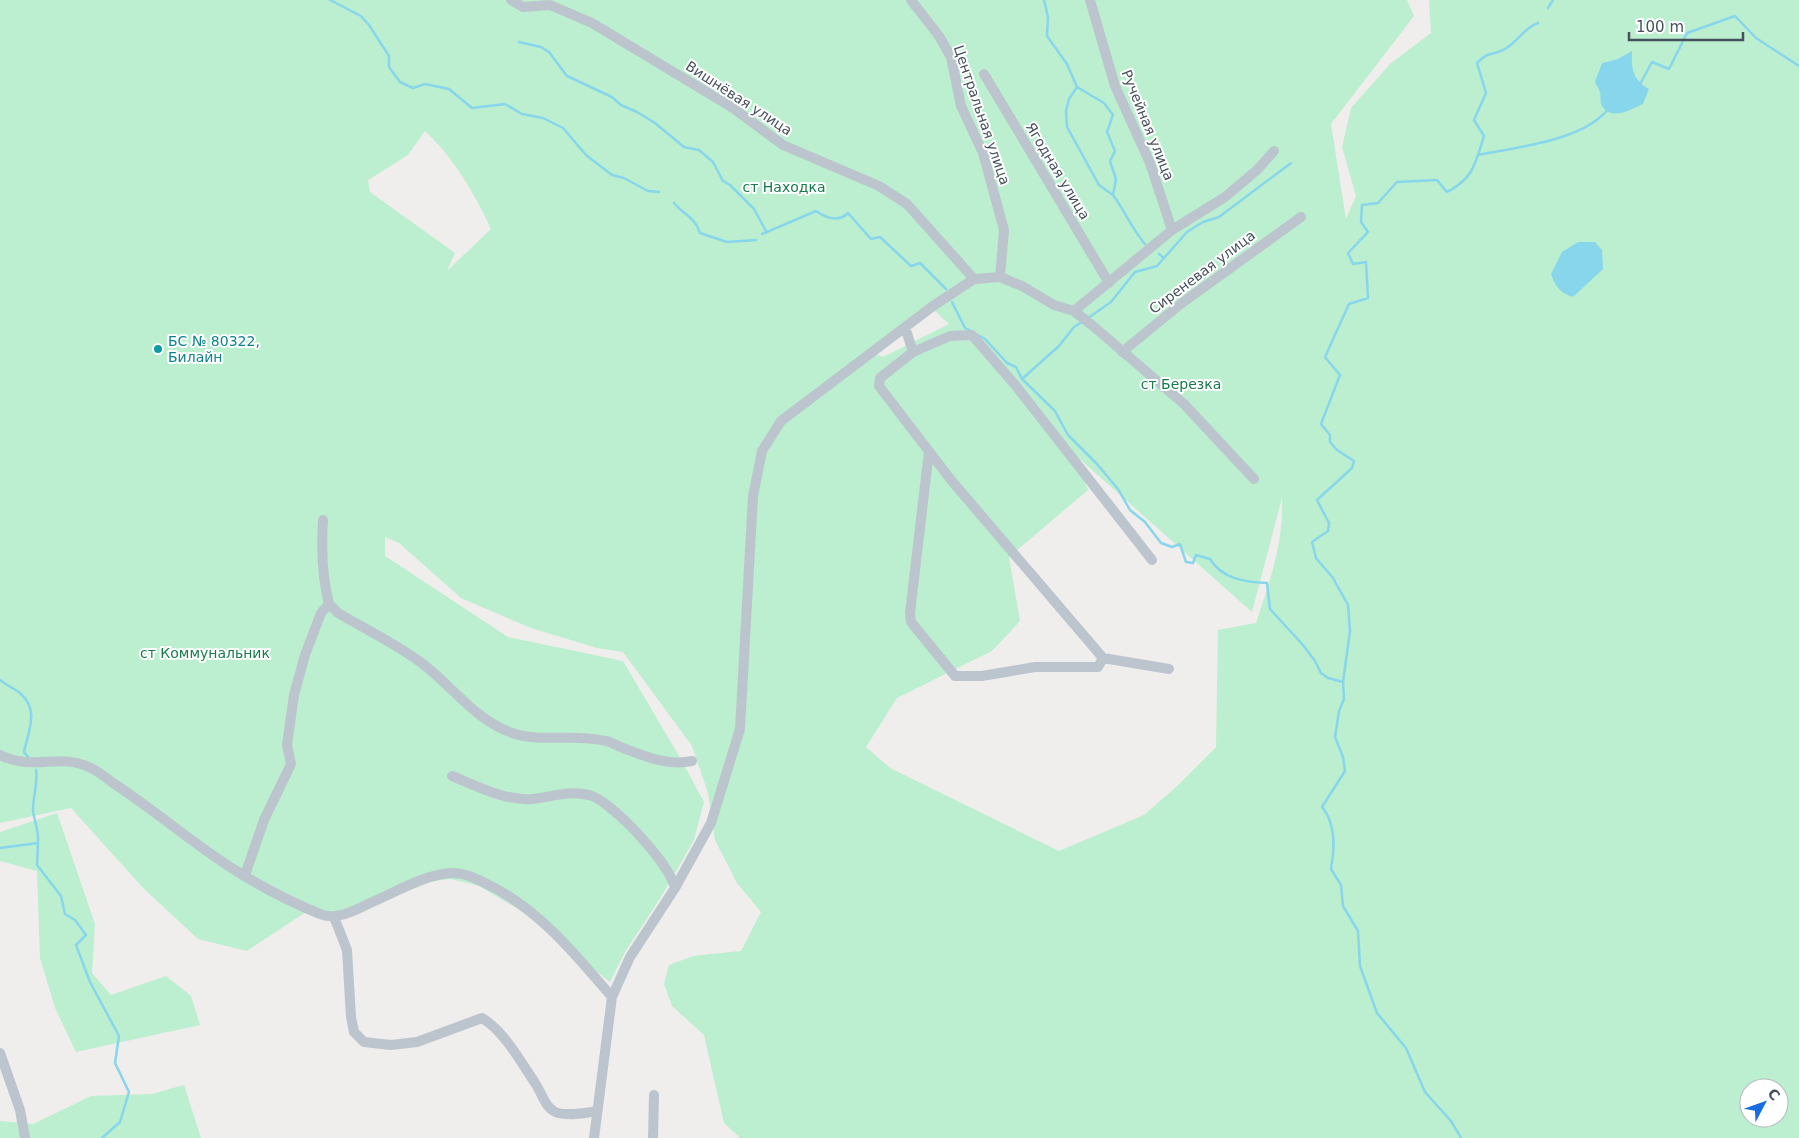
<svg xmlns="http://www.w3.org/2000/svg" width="1799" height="1138" viewBox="0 0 1799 1138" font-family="'DejaVu Sans',sans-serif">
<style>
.green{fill:#bbefcf;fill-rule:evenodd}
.water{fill:#87d6ec}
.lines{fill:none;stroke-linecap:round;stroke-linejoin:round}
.stream{stroke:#87d6ec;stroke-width:2.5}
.minor{stroke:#bcc5cd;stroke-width:10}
.culture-dot{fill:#0f9aa8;stroke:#fff;stroke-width:2}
.labels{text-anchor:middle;stroke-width:4;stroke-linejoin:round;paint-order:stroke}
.street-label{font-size:14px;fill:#46515b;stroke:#fff}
.park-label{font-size:14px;fill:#167c4a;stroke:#fff}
.culture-label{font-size:14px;fill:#0d838f;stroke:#fff;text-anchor:start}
</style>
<rect width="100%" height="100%" fill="#f0eded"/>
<path class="green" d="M0,0H1407L1414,16L1331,124L1346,219L1356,196L1342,147L1351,108L1390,64L1431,33L1429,0H1799V1138H740L724,1123L704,1035L672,1006L664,984L669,965L693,956L741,951L761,912L737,883L715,840L708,793L692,746L623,652L597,648L531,628L461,598L399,543L385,537V556L508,637L623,661L682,761L704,802L694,840L661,897L625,952L610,982L521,911L479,886L451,879L433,881L337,920L306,912L247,951L198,939L144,889L71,808L0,823ZM1618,59L1631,66L1634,75L1641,84L1601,103L1602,63ZM425,131C453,157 475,194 491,229L447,271L455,253L370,192L368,180L408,155ZM934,310L949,324L883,357L875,354ZM1074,454L1252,612L1282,498C1284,542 1270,581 1256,623L1218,630L1216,747L1175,788L1144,815L1059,851L890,768L866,747L897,698L992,651L1020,621L1009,557L1088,490ZM1749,1088H1779V1118H1749Z
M57,813L95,924L92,973L111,995L166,976L191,996L200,1025L76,1052L55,1008L40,958L37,871L0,861V832Z
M184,1085L201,1138H0V1121L33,1124L91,1096L152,1094Z"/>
<path class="water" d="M1632,51C1631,69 1633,80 1649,89L1643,104C1630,110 1610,122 1601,104C1600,100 1601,96 1600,92C1599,89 1596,85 1595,82L1602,63L1618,59Z
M1578,242H1595L1602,250L1603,269L1573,297C1560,293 1555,286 1551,274L1562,252Z"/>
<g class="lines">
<path class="stream" d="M330,0L361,16L369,25L389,56V67L400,82L413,88L425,84L449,89L472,108L505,104L522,114L543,118L563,128L586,155L612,175L624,178L648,191L659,192
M1044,0L1048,17L1047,36L1067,64L1077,87L1104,103L1113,115L1107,132L1115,151L1110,161L1116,179L1113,195C1125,211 1132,229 1145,244
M1548,8L1553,0
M519,42L541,47L549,52L567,76L612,97L621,105L637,112L655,123L684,147L699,150L713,162L723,181L730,185L754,209L766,231
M1639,86L1652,62L1669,69L1687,33L1735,16L1756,38L1799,66
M1077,87L1069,99L1066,111L1067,127L1099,185L1113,195
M1478,155C1517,147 1584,141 1609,108
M674,203C684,215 695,217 700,233L727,242L756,240
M762,234L816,211C826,218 838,223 848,213L871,239L880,237L911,266L920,263L946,289
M1164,258L1187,232L1203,222L1219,217L1291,163
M952,302L965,328L971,331
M1088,318L1111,302L1135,272L1157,266L1164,258L1159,254
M978,335L985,339L1007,363L1016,367L1022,379L1055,411L1068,435L1096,463L1118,489L1130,510L1145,522L1161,543L1172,547L1180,544L1186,562L1193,563L1196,555L1210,559C1222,579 1245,582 1267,583L1270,609L1303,645L1315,661L1321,673L1328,678L1343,682
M1022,379L1059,346L1074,327L1082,322
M0,680C6,685 14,688 20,693C40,710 28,732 24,752L28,757
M36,770C38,784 33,796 33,810C34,821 39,830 38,842
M0,848L38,843L37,865L61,896L65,914L75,920L86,935L76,945L90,982L119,1036L115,1063L129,1092L120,1122L102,1138
M1461,1138L1451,1121L1425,1092L1406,1048L1377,1013L1360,966L1358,931L1343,906L1341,885L1331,869C1335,848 1336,824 1322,807L1345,771L1343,757L1335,737L1339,711L1344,699L1343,682L1350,631L1348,605L1333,578L1316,558L1312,542L1328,531L1329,523L1317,500L1352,468L1354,461L1337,450L1330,442V435L1321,424L1340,375L1325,357L1349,304L1368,298L1366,262L1353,264L1348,253L1368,232L1361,222L1362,205L1378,203L1397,182L1437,180L1447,192C1474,178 1475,164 1484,136L1474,120L1486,93L1477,63C1488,52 1488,56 1501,51C1516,45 1523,28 1538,23"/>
<path class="minor" d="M511,0L523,7L550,5L592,23L733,108L783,145L879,186L907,204L974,279
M911,0L939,36L951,57L961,106L983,153L1004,230L1000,277
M1090,0L1115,86L1150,163L1172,230
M984,74L1109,283
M1074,311L1172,230L1225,197L1257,170L1274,151
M905,327L913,352L880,378L879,386L951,480L1103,658L1169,669
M913,352L950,336L972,335L1016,386L1152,560
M1122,352L1182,303L1301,217
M929,451L910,613L911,622L955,676H982L1035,667H1098L1103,658
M329,604L338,613C364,628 392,642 416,659C449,681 472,719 512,733C541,743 575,733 606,741C612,742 617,746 623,748C647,757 667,766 692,761
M0,755C35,772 59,752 91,768C100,772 108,780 116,785C154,810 189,840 227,865C256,884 288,901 320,914C336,921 356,910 370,903C396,892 423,875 451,873C464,872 476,879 487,884C539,909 575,954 612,997
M452,776C477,786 504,801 532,799C552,797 572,789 592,796C616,806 669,863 675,888
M245,875L264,820L291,764L287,745L294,695L305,655L321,613L329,604C322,576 321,549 323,520
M334,917L347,950L351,1017L354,1032L364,1042L391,1045L417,1042L482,1018C504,1031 521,1062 535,1083C542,1093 545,1109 558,1113C571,1116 585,1113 597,1111
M0,1053L20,1110L25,1138
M594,1138L612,997L630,957L675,888L711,823L740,729L753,496L762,451L781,421L933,306L974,279L1000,277L1022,286L1054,305L1074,311L1093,326L1184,404L1254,479
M653,1138L654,1095"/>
</g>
<circle class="culture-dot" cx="158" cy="349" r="5"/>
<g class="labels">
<g class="street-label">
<text transform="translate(739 98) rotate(33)" y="5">Вишнёвая улица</text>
<text transform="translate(982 115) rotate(71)" y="5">Центральная улица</text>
<text transform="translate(1148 125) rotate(68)" y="5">Ручейная улица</text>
<text transform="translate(1058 171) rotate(59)" y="5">Ягодная улица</text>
<text transform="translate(1202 272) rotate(-37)" y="5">Сиреневая улица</text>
</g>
<g class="park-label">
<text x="784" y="192">ст Находка</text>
<text x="1181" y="389">ст Березка</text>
<text x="205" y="658">ст Коммунальник</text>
</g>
<g class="culture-label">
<text x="168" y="346">БС № 80322,<tspan x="168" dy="16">Билайн</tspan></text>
</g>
</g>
<g transform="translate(1764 1103) rotate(49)"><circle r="24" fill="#ffffff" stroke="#b5b9bd"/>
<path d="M0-4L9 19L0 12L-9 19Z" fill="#186de0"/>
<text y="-8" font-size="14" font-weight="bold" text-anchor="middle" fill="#46515b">С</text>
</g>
<path d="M1629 32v8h114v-8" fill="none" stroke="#46515b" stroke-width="2.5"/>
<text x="1636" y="32" font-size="15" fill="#46515b" stroke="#ffffff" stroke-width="4" paint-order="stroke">100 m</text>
</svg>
